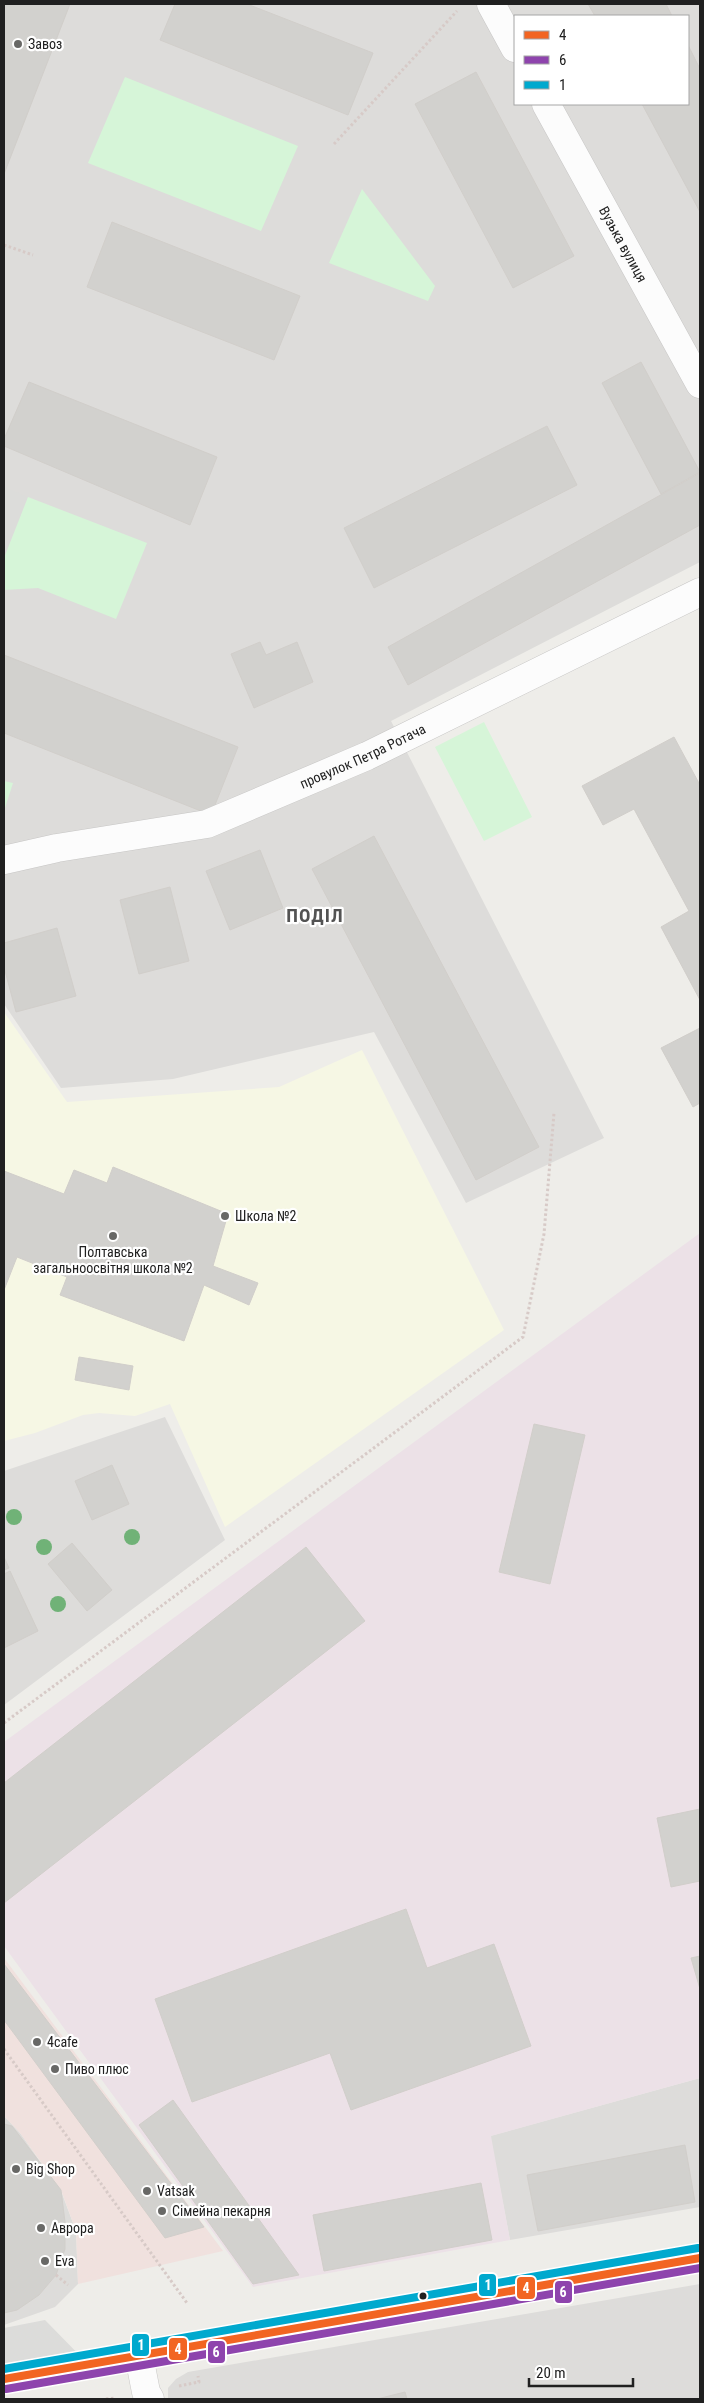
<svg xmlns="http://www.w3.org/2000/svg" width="704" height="2403" viewBox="0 0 704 2403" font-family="'Roboto Condensed',sans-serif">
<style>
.residential{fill:#dddcda;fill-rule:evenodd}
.commercial{fill:#f0e1de}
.industrial{fill:#ece1e7}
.education{fill:#f6f7e4}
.religious{fill:#dcdcda}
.park{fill:#d6f5d8}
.building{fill:#d2d1ce;stroke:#d1ceca}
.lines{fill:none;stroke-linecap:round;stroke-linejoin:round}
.street-casing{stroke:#c7c6c5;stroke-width:29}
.primary-casing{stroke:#a59c84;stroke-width:29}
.path{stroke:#d7cac7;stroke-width:3;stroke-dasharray:2.5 2.5;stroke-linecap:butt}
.street{stroke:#fcfcfc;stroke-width:28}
.primary{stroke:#f1ede6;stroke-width:28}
.bus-1-casing{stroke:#fff;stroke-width:11}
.bus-2-casing{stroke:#fff;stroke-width:11}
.bus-3-casing{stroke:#fff;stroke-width:11}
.bus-1{stroke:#f26522;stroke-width:8}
.bus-2{stroke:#8e44ad;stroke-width:8}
.bus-3{stroke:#00a9ce;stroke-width:8}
.tree{fill:#70b277}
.poi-dot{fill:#686866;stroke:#fff;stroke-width:2}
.bus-dot{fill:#202020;stroke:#fff;stroke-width:2}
.labels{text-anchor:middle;stroke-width:4.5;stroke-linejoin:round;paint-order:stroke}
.poi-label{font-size:14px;fill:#202020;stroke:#fff;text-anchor:start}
.street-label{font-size:14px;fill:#202020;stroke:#fff}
.district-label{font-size:19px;font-weight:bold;letter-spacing:1px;fill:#535353;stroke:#fff}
.line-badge{stroke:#fff;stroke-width:2}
.badge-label{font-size:14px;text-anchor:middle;font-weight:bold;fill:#fff}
</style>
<rect width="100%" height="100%" fill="#eeede9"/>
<path class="residential" d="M4,4H700V562L391,721L604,1138L466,1203L374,1032L173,1079L61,1088L4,1004ZM515,16H688V104H515Z
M165,1417L225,1540L4,1705V1471Z
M700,2078V2207L510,2240L490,2136Z
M4,2116L20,2133L61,2191L76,2231L78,2284L55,2307L4,2325Z
M700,2284V2399H168V2388L176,2379L188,2372Z"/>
<path class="commercial" d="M4,1958L223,2251L78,2284L76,2231L61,2190L20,2133L4,2116Z"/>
<path class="industrial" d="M700,1233V2078L491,2136L510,2240L253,2287L4,1946V1742Z"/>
<path class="education" d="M4,1012L67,1102L279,1087L362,1050L504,1330L225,1527L170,1404L135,1416L99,1413L83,1415L35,1433L4,1441Z"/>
<path class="religious" d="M4,487L28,497L4,558Z
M45,2320L88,2364L4,2379V2328Z"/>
<path class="park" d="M125,77L298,146L261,231L88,163Z
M362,189L435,286L428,301L329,263Z
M28,497L147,543L116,619L38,588L4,590V558Z
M484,722L532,817L484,841L435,747Z
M4,781L13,783L4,811Z"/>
<path class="building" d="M4,4H70L4,174Z
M175,4H247L373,53L348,115L160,40Z
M588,4H666L672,16H595Z
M688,45L700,69V212L642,104H688Z
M476,72L574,256L513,288L415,104Z
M112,222L300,296L274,360L87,287Z
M641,362L700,472L661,494L602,383Z
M29,382L217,457L190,525L4,446V439Z
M547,426L577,485L374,588L344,528Z
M700,473V525L408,685L388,647Z
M260,642L266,655L297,642L313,682L254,708L231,654Z
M4,655L238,747L211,815L4,733Z
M674,737L700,785V1000L661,927L689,911L634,809L603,825L582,786Z
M374,836L539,1147L476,1180L312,869Z
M260,850L283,908L230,930L206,871Z
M170,887L189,961L139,974L120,900Z
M57,928L76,996L16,1012L4,967V943Z
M700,1028V1103L693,1107L661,1048Z
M113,1167L228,1214L213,1266L258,1283L249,1305L204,1285L184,1341L60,1295L67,1277L17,1257L4,1290V1171L64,1194L74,1170L107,1183Z
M79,1357L133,1366L129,1390L75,1380Z
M534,1424L585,1435L550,1584L499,1572Z
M112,1465L129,1504L92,1520L75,1481Z
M72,1543L112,1590L87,1611L48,1564Z
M306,1547L365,1621L4,1903V1783Z
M4,1557L9,1568L4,1570Z
M10,1571L38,1631L4,1648V1574Z
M700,1809V1881L671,1887L657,1818Z
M406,1909L427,1968L494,1944L531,2046L351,2110L330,2053L192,2102L155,1999Z
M700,1956V1989L691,1958Z
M4,1964L204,2227L165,2238L4,2020Z
M173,2100L299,2275L253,2284L139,2125Z
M4,2124L12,2126L61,2190L65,2222V2249L56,2275L39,2295L17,2310L4,2313Z
M685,2145L695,2202L538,2231L527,2175Z
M481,2183L492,2240L324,2271L313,2215Z
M405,2392L407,2399H377Z"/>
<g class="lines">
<g class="street-casing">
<g id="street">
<path d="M491,4L515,48"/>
<path id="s1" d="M546,104L700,384"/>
<path id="s2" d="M4,860L57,848L207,824L367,756L700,592"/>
<path d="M139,2356L146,2392L150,2399"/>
</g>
</g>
<g class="primary-casing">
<path id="primary" d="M4,2379L700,2258"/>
</g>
<path class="path" d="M334,144L457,11
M4,245L33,255
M4,1723L523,1337L544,1234L554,1113
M4,2049L187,2303
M56,2275L68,2285
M179,2386L199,2382L198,2376
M106,2399L115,2398"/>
<use href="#street" class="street"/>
<use href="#primary" class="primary"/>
<g class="bus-1-casing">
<path id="bus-1" d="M4,2379L700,2258"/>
</g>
<g class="bus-2-casing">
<path id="bus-2" d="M6,2389L700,2268"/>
</g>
<g class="bus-3-casing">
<path id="bus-3" d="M4,2369L698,2248"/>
</g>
<use href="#bus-1" class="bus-1"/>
<use href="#bus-2" class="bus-2"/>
<use href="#bus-3" class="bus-3"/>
</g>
<g class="tree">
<circle cx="14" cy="1517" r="8"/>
<circle cx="132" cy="1537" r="8"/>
<circle cx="44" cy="1547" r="8"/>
<circle cx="58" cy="1604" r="8"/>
</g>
<g class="poi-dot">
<circle cx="18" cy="44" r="5"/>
<circle cx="225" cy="1216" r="5"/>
<circle cx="113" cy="1236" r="5"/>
<circle cx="37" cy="2042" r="5"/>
<circle cx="55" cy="2069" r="5"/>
<circle cx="16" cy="2169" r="5"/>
<circle cx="147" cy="2191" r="5"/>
<circle cx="162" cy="2211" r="5"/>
<circle cx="41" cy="2228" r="5"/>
<circle cx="45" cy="2261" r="5"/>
</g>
<circle class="bus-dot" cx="423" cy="2296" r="4.5"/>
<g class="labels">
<g class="poi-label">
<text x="28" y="49">Завоз</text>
<text x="235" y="1221">Школа №2</text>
<text x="113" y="1257" text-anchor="middle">Полтавська<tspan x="113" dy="16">загальноосвітня школа №2</tspan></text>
<text x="47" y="2047">4cafe</text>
<text x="65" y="2074">Пиво плюс</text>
<text x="26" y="2174">Big Shop</text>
<text x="157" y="2196">Vatsak</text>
<text x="172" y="2216">Сімейна пекарня</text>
<text x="51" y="2233">Аврора</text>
<text x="55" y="2266">Eva</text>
</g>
<g class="street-label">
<text dy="5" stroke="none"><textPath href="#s1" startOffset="160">Вузька вулиця</textPath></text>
<text dy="5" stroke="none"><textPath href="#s2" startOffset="376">провулок Петра Ротача</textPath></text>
</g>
<g class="district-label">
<text x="315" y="922">ПОДІЛ</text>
</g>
</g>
<g class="line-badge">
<rect x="478" y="2273" width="19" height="24" rx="5" fill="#00a9ce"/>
<rect x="516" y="2276" width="20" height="24" rx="5" fill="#f26522"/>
<rect x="554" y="2280" width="19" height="24" rx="5" fill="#8e44ad"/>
<rect x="131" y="2333" width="19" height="24" rx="5" fill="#00a9ce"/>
<rect x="168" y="2337" width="20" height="24" rx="5" fill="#f26522"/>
<rect x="207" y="2340" width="19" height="24" rx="5" fill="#8e44ad"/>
</g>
<g class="badge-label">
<text x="488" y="2290">1</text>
<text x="526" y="2293">4</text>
<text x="563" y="2297">6</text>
<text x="141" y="2350">1</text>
<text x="178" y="2354">4</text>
<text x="216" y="2357">6</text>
</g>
<rect width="704" height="2403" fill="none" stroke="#202020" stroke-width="10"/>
<rect x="514" y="15" width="175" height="90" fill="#ffffff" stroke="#a6a6a6"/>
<rect x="524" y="31" width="25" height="8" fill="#f26522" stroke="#a6a6a6"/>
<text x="559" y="40" font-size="15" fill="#202020">4</text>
<rect x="524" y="56" width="25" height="8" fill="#8e44ad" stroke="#a6a6a6"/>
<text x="559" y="65" font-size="15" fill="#202020">6</text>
<rect x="524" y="81" width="25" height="8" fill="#00a9ce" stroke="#a6a6a6"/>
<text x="559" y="90" font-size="15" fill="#202020">1</text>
<path d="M529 2378v8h104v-8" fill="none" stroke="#202020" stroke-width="2.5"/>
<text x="536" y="2378" font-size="15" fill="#202020" stroke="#ffffff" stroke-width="4" paint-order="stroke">20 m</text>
</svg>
